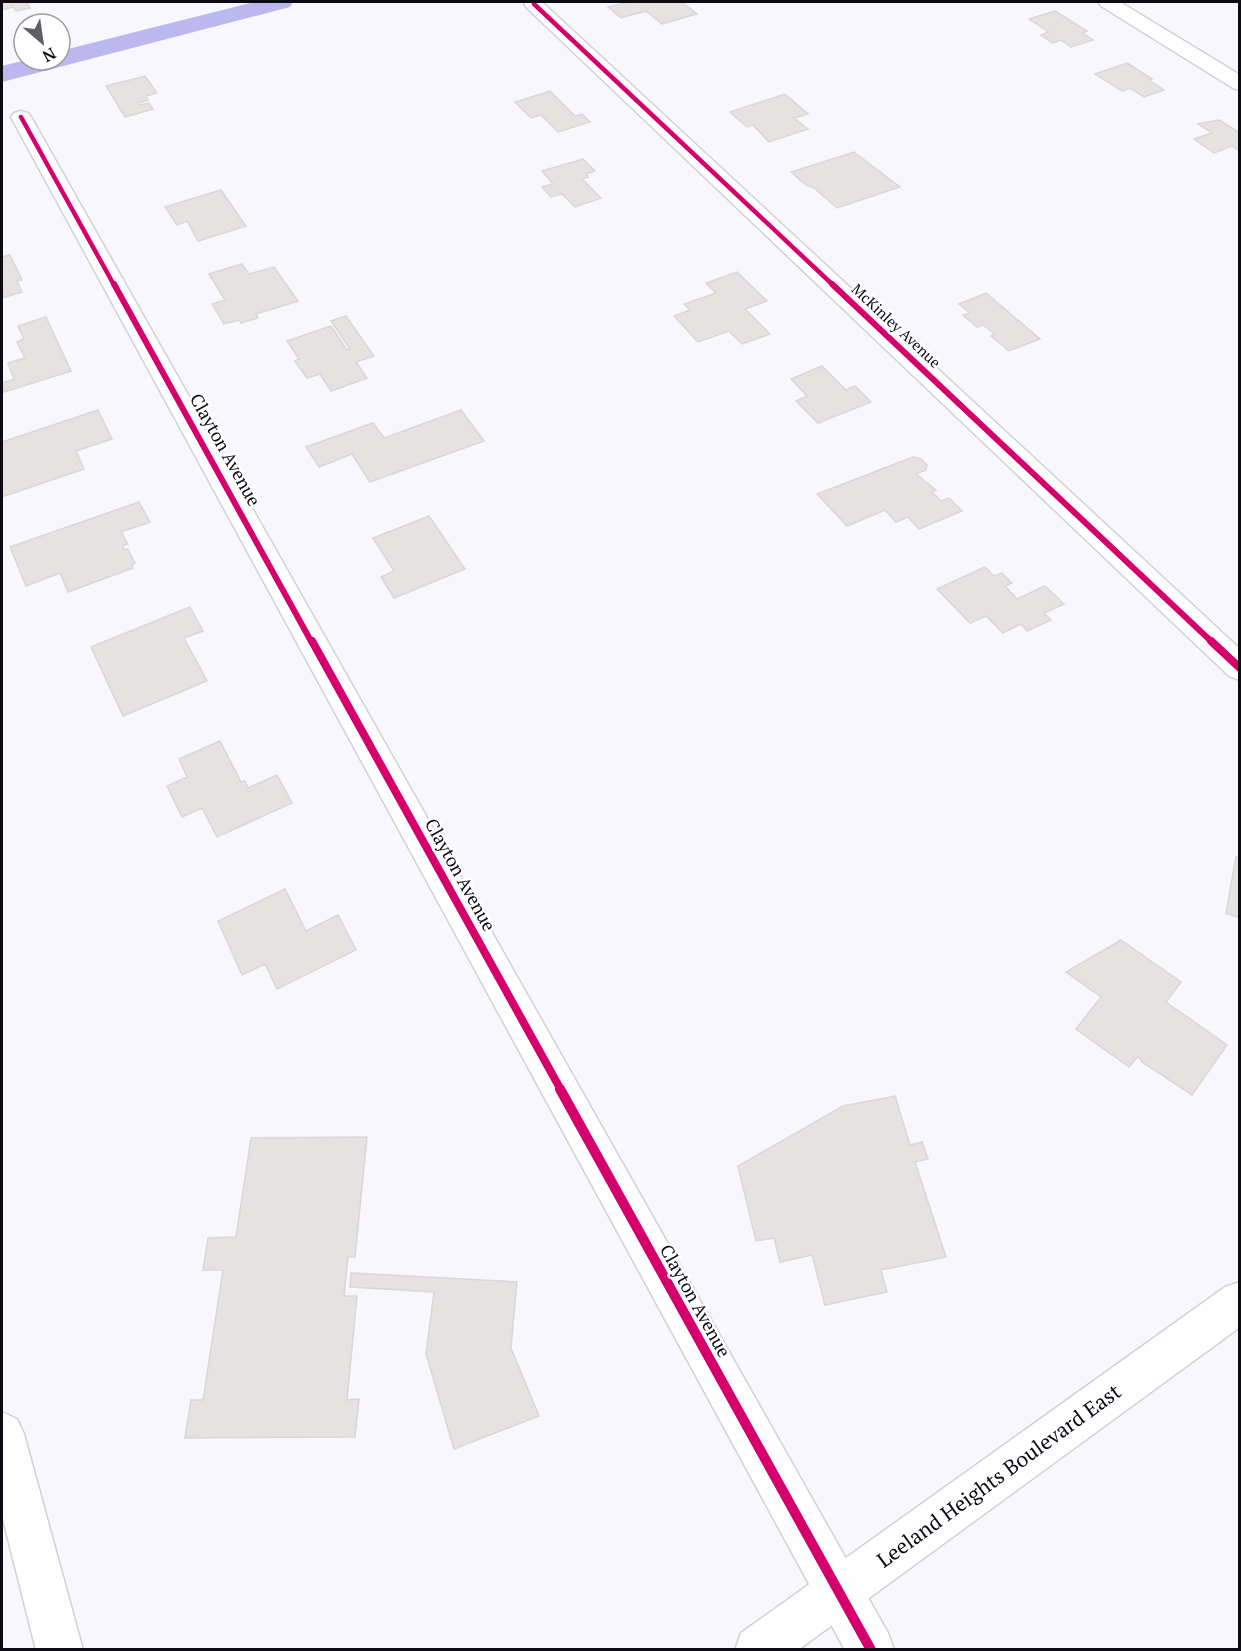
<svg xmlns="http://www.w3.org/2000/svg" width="1241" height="1651" viewBox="0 0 1241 1651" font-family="'PT Serif',serif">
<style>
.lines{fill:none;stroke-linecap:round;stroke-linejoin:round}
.canal{fill:#bcb7ef;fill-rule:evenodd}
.building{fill:#e6e2e1;stroke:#dbd7d6;stroke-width:1.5}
.minor-casing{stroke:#d1d1d9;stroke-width:3}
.major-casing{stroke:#d1d1d9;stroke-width:3}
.minor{fill:#fefeff;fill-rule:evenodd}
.major{fill:#fefeff;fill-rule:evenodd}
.cycleway-far3-casing{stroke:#fff;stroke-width:7}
.cycleway-far2-casing{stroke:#fff;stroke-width:9}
.cycleway-far1-casing{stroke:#fff;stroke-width:11}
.cycleway-casing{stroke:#fff;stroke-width:14}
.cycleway-far3{stroke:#d6006c;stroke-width:4.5}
.cycleway-far2{stroke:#d6006c;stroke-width:6}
.cycleway-far1{stroke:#d6006c;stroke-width:8}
.cycleway{stroke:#d6006c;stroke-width:10}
.labels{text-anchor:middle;stroke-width:5;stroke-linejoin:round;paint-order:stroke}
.far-street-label{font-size:15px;fill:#0c0b13;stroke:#fff}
.street-label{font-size:18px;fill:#0c0b13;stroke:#fff}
.near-street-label{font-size:21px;fill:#0c0b13;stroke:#fff}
</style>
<rect width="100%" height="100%" fill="#f7f7fd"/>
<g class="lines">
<path class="canal" d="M254,2H293L290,7L2,82V66L26,60H60V51Z"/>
</g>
<path class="building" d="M2,2H34L27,3L30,8L16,11L13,7L2,10Z
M628,2H682L697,14L662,24L646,11L621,18L608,7Z
M1055,11L1087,31L1082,33L1093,40L1071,47L1061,40L1052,43L1041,35L1049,32L1029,19Z
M1127,63L1152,79L1149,80L1164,90L1144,97L1130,88L1122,91L1095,74Z
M145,76L157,93L146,96L148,100L138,103L139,105L149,103L153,109L125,117L106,86Z
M550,91L575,116L582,114L590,122L558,132L541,115L531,118L515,102Z
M785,94L808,114L794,118L808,129L769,142L753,125L747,127L730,112Z
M1219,120L1240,133V151L1232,146L1214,153L1194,139L1212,133L1198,124Z
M854,152L900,187L837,208L814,188L806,185L791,172Z
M583,159L595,171L586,174L588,177L582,179L601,198L575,207L562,194L551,197L542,187L553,184L542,171Z
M221,190L246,226L198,241L187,221L177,225L165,207Z
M10,255L22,280L17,281L22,292L2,298V257Z
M242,264L249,274L274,267L298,301L256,314L258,318L241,323L239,320L224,324L212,304L225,300L209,274Z
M737,272L767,301L745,309L770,334L742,344L729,331L698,342L674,316L690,310L684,304L716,293L706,283Z
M986,293L1040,339L1009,351L991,336L995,334L983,325L977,327L963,315L970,313L959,304Z
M346,316L374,356L356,362L367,378L331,391L320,374L307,378L295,361L299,359L287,341L331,326L347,350L350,349L331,321Z
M46,317L71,371L4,392L2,383L14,379L8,363L25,358L17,342L24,339L18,326Z
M822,366L846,390L855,386L871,402L818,423L796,401L807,396L791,379Z
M98,410L112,439L76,451L84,469L2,497V442Z
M461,410L484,441L370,482L352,454L319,467L306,447L373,423L384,438Z
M913,457L921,459L927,465L926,470L916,474L936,490L932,492L941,501L949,498L962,511L919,529L908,517L896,522L885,510L847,526L817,494Z
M139,502L150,522L121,532L128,544L122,546L125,550L128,549L135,563L132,564L133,568L68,592L60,573L26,586L10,547Z
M429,516L465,569L394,598L381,577L394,571L373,538Z
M985,567L994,576L1002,573L1012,583L1005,586L1017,599L1045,586L1064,604L1044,613L1051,620L1027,631L1021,624L1003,633L986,616L970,623L937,589Z
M190,607L203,631L184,638L207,681L123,716L91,647Z
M220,741L241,782L245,781L248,788L277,775L292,803L217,837L202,808L182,817L167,786L187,777L179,759Z
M1236,857L1240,858V918L1226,913Z
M285,889L306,931L338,915L356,950L277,989L265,964L242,975L218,921Z
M1121,940L1181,982L1166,1002L1227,1045L1192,1095L1142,1062L1138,1056L1129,1067L1076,1029L1101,997L1066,972Z
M895,1096L910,1145L922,1142L928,1159L915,1162L946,1257L881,1270L887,1292L825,1305L812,1255L780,1262L774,1238L756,1241L738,1166L843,1106Z
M367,1137L355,1257H348L344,1296H357L347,1400L359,1399L355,1437L185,1438L191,1400H203L223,1270H203L208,1238L236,1237L251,1138Z
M351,1273L517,1282L511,1348L539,1416L454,1449L426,1354L434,1292L350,1287Z"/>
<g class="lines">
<g class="minor-casing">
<path id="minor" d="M526,2H542L1240,649V680L1229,676L527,8L524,4Z
M1098,2H1120L1240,75V90L1233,88L1101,6Z
M21,111L28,113L31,117L888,1633L894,1650H845L11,117L14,113Z
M2,1412L17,1419L24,1434L83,1650H36L2,1515Z"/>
</g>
<g class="major-casing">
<path id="major" d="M1240,1282V1327L798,1650H735L741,1633L1225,1287Z"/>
</g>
<use href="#minor" class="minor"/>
<use href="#major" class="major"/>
<g class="cycleway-far3-casing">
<path id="cycleway-far3" d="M534,4L833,285
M21,117L114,285"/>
</g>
<g class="cycleway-far2-casing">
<path id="cycleway-far2" d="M114,284L312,643
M832,284L1213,643"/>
</g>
<g class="cycleway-far1-casing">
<path id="cycleway-far1" d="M312,641L561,1090
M1211,641L1240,668"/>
</g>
<g class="cycleway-casing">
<path id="cycleway" d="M560,1089L871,1650"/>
</g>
<use href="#cycleway-far3" class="cycleway-far3"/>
<use href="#cycleway-far2" class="cycleway-far2"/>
<use href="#cycleway-far1" class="cycleway-far1"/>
<use href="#cycleway" class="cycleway"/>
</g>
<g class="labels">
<g class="far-street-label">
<text transform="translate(896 326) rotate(43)" y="5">McKinley Avenue</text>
</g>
<g class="street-label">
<text transform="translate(225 450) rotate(61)" y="6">Clayton Avenue</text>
<text transform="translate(460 875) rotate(61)" y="6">Clayton Avenue</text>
<text transform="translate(695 1301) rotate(61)" y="6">Clayton Avenue</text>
</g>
<g class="near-street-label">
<text transform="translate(999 1476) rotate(-36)" y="7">Leeland Heights Boulevard East</text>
</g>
</g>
<rect width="1241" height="1651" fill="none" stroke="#0c0b13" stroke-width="6"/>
<g transform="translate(42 42) rotate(151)"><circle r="28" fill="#ffffff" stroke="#9e9da1" stroke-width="1.5"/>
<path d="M0-4.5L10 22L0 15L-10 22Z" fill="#5e5e65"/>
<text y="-9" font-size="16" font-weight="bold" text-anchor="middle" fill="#0c0b13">N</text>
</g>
</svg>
